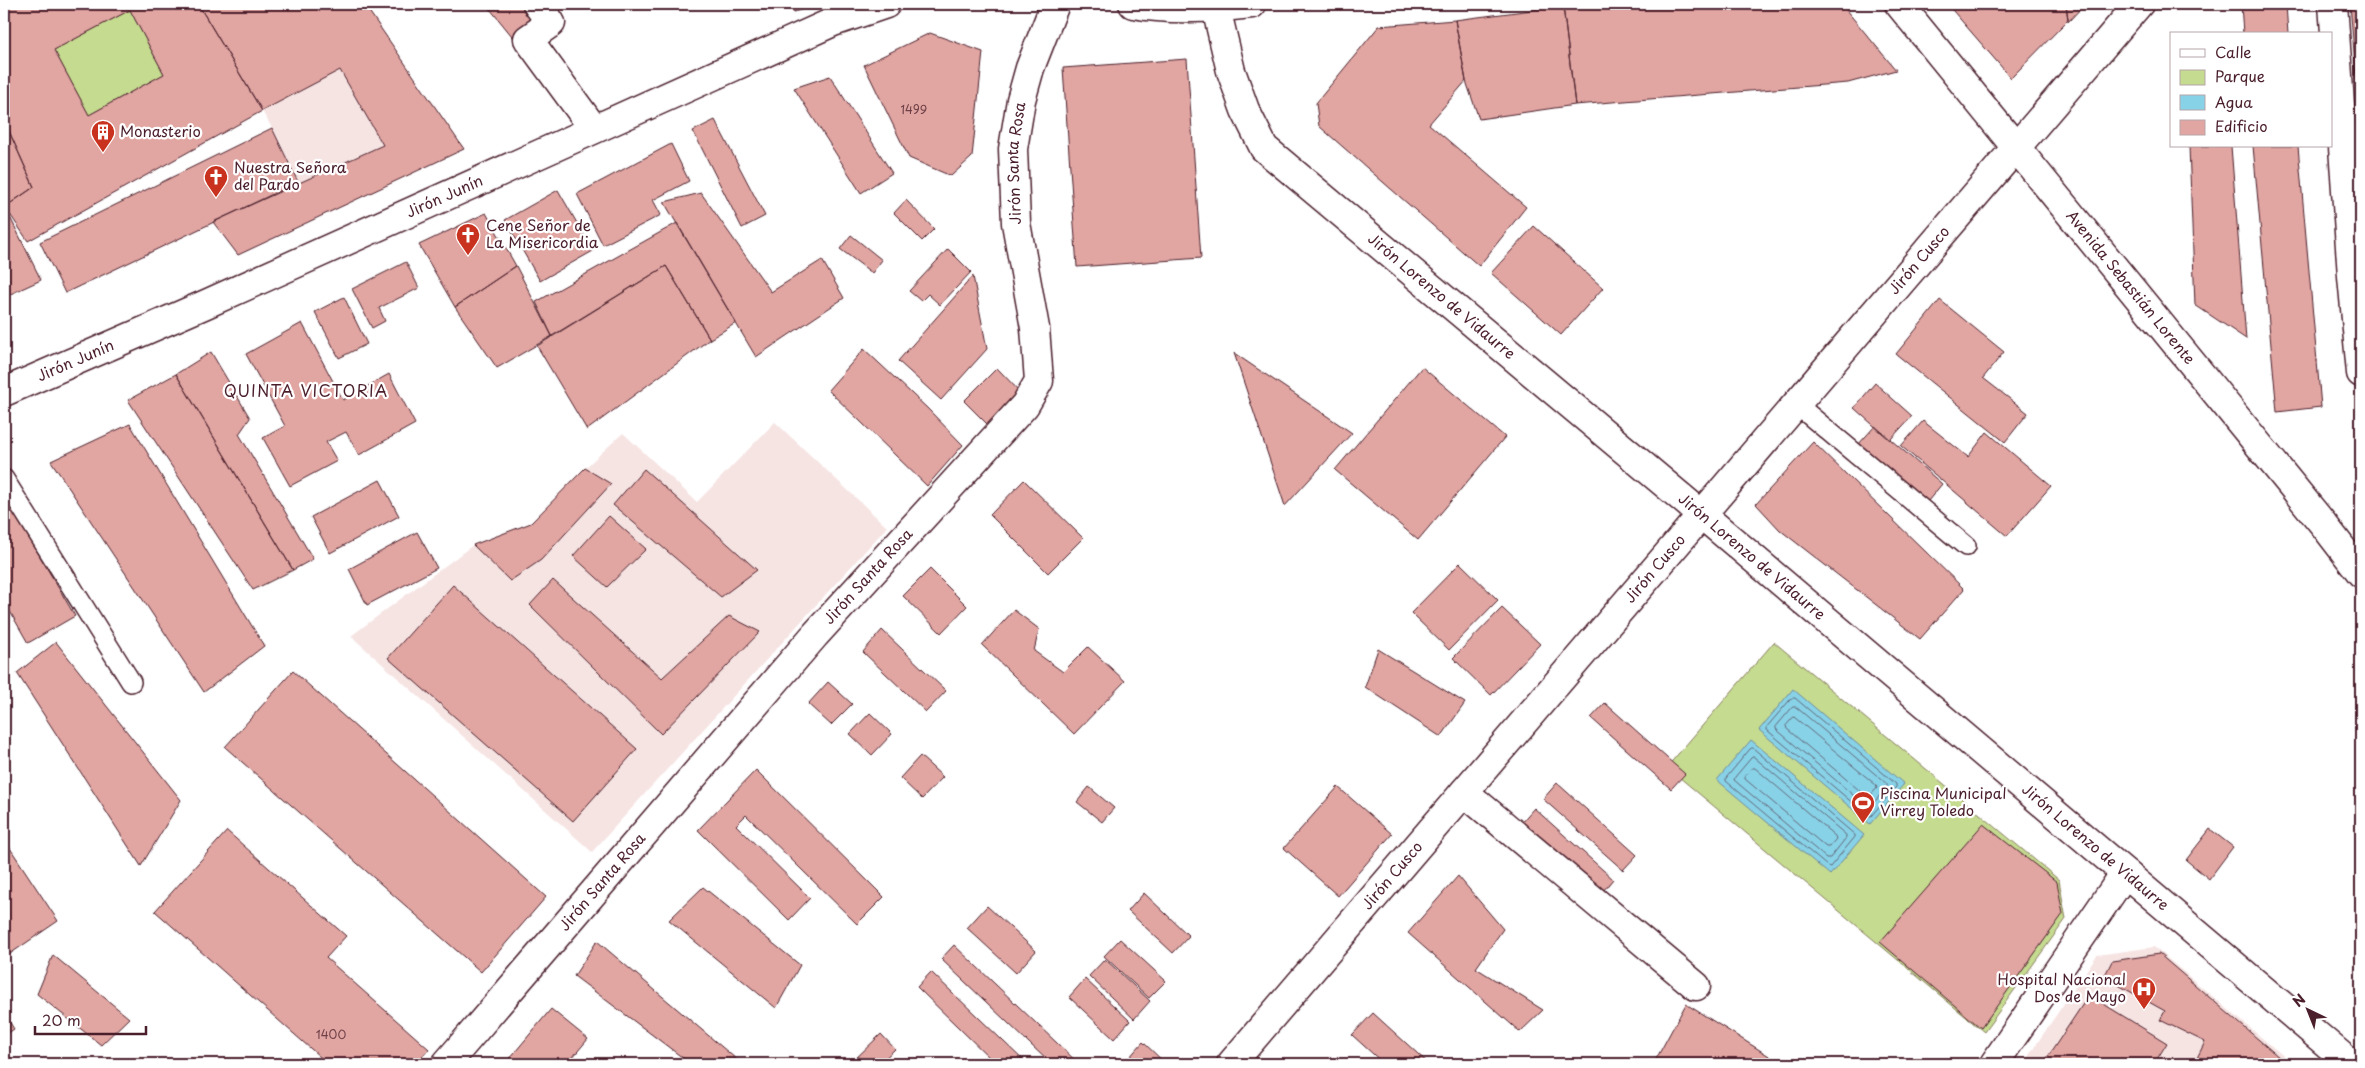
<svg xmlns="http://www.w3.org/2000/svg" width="2365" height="1068" viewBox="0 0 2365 1068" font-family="'Playpen Sans',sans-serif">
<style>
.built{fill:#f6e4e3}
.green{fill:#c5db90;stroke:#887d5e}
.water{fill:#88d2e8;stroke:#6f8a9c}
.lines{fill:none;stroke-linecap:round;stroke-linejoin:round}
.shore{stroke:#636777;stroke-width:1}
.building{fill:#e1a6a2;stroke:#4a1f2b;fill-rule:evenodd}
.lane-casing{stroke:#4a1f2b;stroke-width:22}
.street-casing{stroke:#4a1f2b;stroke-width:31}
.secondary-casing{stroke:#4a1f2b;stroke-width:31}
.lane{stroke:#fff;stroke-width:19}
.street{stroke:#fff;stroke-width:28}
.secondary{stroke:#fff;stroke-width:28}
.labels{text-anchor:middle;stroke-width:4.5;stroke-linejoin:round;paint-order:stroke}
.number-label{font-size:12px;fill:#704149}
.poi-label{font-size:15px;fill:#4a1f2b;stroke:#fff;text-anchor:start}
.street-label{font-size:15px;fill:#4a1f2b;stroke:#fff}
.neighbourhood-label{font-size:16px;letter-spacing:1px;fill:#4a1f2b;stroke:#fff}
</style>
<rect width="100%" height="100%" fill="#fff"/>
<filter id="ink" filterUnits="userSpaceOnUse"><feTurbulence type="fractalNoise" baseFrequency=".02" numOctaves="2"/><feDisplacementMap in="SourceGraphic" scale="10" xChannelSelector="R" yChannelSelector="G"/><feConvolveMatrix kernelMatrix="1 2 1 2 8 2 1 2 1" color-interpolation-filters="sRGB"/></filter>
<g filter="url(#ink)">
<path class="built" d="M198,4H364L464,149L238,255L213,222L298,181L272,128Z
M775,422L887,527L592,852L351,636L473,545L531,523L585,468L623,433L697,502Z
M2154,947L2293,1064H2023L2097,955Z"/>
<path class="green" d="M130,10L164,74L89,115L54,50Z
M1774,642L2059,880L2066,919L1984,1032L1667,767Z"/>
<path class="water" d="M1793,689L1904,784L1870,824L1759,730Z
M1751,740L1864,835L1830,875L1717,780Z"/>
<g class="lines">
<path class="shore" d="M1792,698H1795L1896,784V787L1871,816H1868L1767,730V727Z
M1793,707H1796L1887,784V787L1870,807H1867L1776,729V727Z
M1794,717L1876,785L1877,788L1870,796H1866L1787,729L1786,726Z
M1753,748L1855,835V837L1830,867L1827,866L1726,781V778L1750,749Z
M1754,757L1846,835V838L1830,858H1826L1734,780L1735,777L1751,758Z
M1752,768H1755L1835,836L1836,839L1829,847H1826L1745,779V776Z"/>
</g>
<path class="building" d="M4,4H198L262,111L28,241L5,207L34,187L4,120ZM130,10L164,74L89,115L54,50Z
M198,4H364L464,149L238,255L213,222L383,145L340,70L262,111Z
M486,4H521L537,25L516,41Z
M788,4H824L793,12Z
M1586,4H1841L1896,70L1848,83L1575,105L1563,6Z
M1947,4H2066L2068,20L2011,78Z
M2066,4H2085L2068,22V20Z
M2241,4H2286L2288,34H2243Z
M2350,4H2361V140V137Z
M1563,6L1575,105L1479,119L1466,81L1455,20Z
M1455,20L1466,81L1429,124L1526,207L1479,266L1319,126L1316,103L1379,26Z
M930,33L983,52L972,157L951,176L909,158L864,65Z
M1187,59L1201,258L1077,267L1063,68Z
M830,76L892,173L861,193L794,88Z
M4,120L34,187L5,207L41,280L4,297Z
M715,120L765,216L742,228L693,131Z
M272,128L298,182L65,293L40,242Z
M671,144L689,181L653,200L661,215L603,245L577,194Z
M2189,146H2231L2246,339L2195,305Z
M2253,146H2298L2321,407L2277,412Z
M558,190L593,251L540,281L505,220Z
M701,193L771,292L822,260L844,298L756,357L664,202Z
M906,200L934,229L922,241L894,213Z
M486,213L516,266L455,307L419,245Z
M677,223L736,323L710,339L666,266L552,336L536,302Z
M1534,226L1603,288L1561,335L1491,273Z
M851,235L882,260L872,273L840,249Z
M948,249L971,272L940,305L928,294L921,301L909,291Z
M406,262L419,288L379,308L385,321L372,328L352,289Z
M516,266L552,336L497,368L455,307Z
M666,266L710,339L587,430L537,346Z
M973,276L987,349L941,400L898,361Z
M344,297L367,344L339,358L315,312Z
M1940,300L2004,352L1983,378L2028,413L2005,442L1896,354Z
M302,323L343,400L389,374L415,424L359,455L346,432L326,442L337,461L290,486L263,438L285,426L246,354Z
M864,349L927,408L963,445L927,486L828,390Z
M211,352L250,418L239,434L313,559L293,570L176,374Z
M1234,353L1352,433L1285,506Z
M1422,367L1505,437L1418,540L1335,470Z
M997,368L1021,393L989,426L964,401Z
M176,374L293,570L253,590L128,400Z
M1875,383L1912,416L1890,440L1854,408Z
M1923,421L1968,457L1987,432L2051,486L2007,536L1901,446Z
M130,424L264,646L204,692L51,461Z
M1875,426L1942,484L1928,501L1857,446Z
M1813,442L1964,589L1920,639L1780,530L1756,504Z
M585,468L611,484L541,560L510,581L473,545L531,523Z
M644,469L757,570L721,597L613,505Z
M380,480L399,516L330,553L311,517Z
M1024,480L1083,538L1048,573L990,515Z
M4,495L75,616L28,643L4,601Z
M609,516L646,549L607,587L573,556Z
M417,532L437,568L367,605L349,569Z
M1460,563L1498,600L1449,650L1411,613Z
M930,569L967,606L941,633L903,596Z
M553,580L662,678L729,616L760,632L661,734L530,605Z
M453,585L637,749L573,821L388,658Z
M1502,608L1540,644L1491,695L1453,658Z
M1014,610L1039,629L1034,651L1063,672L1088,647L1125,681L1074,734L982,645Z
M882,630L946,691L926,712L863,652Z
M56,642L181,800L141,866L17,673Z
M1378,649L1465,703L1441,737L1365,687Z
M293,671L546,897L481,972L225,747Z
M828,682L852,704L831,725L808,704Z
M1605,703L1685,774L1671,789L1591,718Z
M870,713L892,734L872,755L850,734Z
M920,756L943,777L922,799L900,778Z
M756,770L884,897L857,924L746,815L736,825L810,898L789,920L698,830Z
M1557,783L1637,855L1623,870L1543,799Z
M1089,787L1114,808L1102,822L1077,802Z
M1338,787L1392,834L1338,896L1284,848Z
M1534,808L1613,879L1600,895L1520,824Z
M1983,824L2057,882L2063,914L1981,1028L1880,942Z
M2210,829L2233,847L2209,879L2186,860Z
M227,831L346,936L326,958L429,1049L416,1064H328L155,911Z
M4,839L58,921L4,958Z
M1458,876L1503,929L1476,968L1543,1010L1520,1032L1408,933Z
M703,887L800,965L776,1008L669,920Z
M1144,893L1189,936L1173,953L1128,911Z
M987,906L1036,951L1016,973L967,928Z
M1120,939L1166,981L1149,998L1104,956Z
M597,941L742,1064H691L574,976Z
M954,945L1079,1064H1051L941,959Z
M2159,954L2287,1064H2194L2205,1042L2160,1020L2165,1011L2104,977L2112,961Z
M53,955L129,1018L101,1045L37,994Z
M1105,959L1150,1001L1134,1019L1089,976Z
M931,972L1027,1064H996L917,987Z
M1085,979L1130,1021L1114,1039L1069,997Z
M2089,995L2167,1043L2154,1064H2043Z
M1686,1004L1782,1064H1660L1655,1061Z
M551,1009L588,1039L567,1064H505Z
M4,1013L14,1029L4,1036Z
M1373,1013L1429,1064H1384L1352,1035Z
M881,1034L895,1049L879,1064H850Z
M1143,1042L1166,1064H1131L1127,1060Z"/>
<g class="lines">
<g class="lane-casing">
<path id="lane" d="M1796,404L1966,546
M4,479L131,682"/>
</g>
<g class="street-casing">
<g id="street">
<path d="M537,4L551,23L528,39L594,129"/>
<path id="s1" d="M1216,8L1231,71L1245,110L1264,148L1701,514L2351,1064"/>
<path d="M1464,792L1696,986"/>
<path id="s2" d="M1231,1064L2139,4"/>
<path d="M1994,1064L2125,873"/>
</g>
</g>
<g class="secondary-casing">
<g id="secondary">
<path d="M1133,4C1172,11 1213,8 1252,4"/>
<path id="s3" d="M1899,4L2324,525L2361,573"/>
<path d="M2333,4L2352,276L2361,373"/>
<path id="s4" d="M4,392L206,304L833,22L886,4"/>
<path id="s5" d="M446,1064L815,635L1025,405L1039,381L1035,328L1016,223L1013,149L1021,100L1030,68L1055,4"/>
</g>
</g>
<use href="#lane" class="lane"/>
<use href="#street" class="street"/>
<use href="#secondary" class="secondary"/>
</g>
</g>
<defs>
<g id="building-pin" transform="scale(1.25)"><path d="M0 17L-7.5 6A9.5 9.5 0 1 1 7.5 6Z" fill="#c8321e" stroke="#fff"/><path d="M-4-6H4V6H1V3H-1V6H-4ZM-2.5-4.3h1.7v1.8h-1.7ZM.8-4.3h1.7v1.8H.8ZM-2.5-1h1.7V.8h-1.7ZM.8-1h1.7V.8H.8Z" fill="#fff"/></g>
<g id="church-pin" transform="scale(1.25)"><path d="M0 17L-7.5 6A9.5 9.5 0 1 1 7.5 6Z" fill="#c8321e" stroke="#fff"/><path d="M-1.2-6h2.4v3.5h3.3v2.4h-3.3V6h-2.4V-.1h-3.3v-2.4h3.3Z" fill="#fff"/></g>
<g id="stadium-pin" transform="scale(1.25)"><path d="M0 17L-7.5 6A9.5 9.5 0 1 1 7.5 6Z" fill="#c8321e" stroke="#fff"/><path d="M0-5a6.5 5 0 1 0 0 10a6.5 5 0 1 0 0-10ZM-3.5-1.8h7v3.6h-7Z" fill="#fff"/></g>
<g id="hospital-pin" transform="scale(1.25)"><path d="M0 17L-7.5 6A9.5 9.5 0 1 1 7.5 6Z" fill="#c8321e" stroke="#fff"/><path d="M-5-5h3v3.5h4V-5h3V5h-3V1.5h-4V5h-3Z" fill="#fff"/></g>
</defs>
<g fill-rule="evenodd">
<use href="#building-pin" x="103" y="132"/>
<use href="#church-pin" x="216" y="177"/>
<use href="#church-pin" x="468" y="235"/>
<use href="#stadium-pin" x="1863" y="803"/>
<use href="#hospital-pin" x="2144" y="989"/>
</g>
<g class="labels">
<g class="number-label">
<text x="914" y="114">1499</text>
<text x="331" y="1039">1400</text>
</g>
<g class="poi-label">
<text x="120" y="137">Monasterio</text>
<text x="234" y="173">Nuestra Señora<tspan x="234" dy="17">del Pardo</tspan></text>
<text x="486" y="231">Cene Señor de<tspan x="486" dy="17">La Misericordia</tspan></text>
<text x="1880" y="799">Piscina Municipal<tspan x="1880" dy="17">Virrey Toledo</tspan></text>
<text x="2126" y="985" text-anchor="end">Hospital Nacional<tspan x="2126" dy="17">Dos de Mayo</tspan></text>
</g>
<g class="street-label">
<text dy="5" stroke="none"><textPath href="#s5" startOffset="1125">Jirón Santa Rosa</textPath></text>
<text dy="5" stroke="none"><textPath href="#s4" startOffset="482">Jirón Junín</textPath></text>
<text dy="5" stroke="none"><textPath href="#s2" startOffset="1058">Jirón Cusco</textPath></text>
<text dy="5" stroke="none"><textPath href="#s3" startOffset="366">Avenida Sebastián Lorente</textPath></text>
<text dy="5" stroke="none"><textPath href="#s1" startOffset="380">Jirón Lorenzo de Vidaurre</textPath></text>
<text dy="5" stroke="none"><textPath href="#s4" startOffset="78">Jirón Junín</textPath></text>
<text dy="5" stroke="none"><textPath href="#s1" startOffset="785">Jirón Lorenzo de Vidaurre</textPath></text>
<text dy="5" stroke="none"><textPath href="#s2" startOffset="652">Jirón Cusco</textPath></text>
<text dy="5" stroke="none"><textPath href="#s5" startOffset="645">Jirón Santa Rosa</textPath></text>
<text dy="5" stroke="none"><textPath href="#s1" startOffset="1235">Jirón Lorenzo de Vidaurre</textPath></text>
<text dy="5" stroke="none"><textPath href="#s2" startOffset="248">Jirón Cusco</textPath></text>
<text dy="5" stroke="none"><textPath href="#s5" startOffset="240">Jirón Santa Rosa</textPath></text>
</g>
<g class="neighbourhood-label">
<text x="306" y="397">QUINTA VICTORIA</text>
</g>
</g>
<rect width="2365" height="1068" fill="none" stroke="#fff" stroke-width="20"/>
<rect x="10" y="10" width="2345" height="1048" fill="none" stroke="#4a1f2b" stroke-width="2" filter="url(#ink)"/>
<rect x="2170" y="32" width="162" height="115" fill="#ffffff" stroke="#b7a5aa"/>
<rect x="2180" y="49" width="25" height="8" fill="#ffffff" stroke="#b7a5aa"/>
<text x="2215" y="58" font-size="15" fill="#4a1f2b">Calle</text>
<rect x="2180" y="70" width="25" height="15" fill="#c5db90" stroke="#b7a5aa"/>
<text x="2215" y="82" font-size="15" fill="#4a1f2b">Parque</text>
<rect x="2180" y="95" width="25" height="15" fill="#88d2e8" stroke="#b7a5aa"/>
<text x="2215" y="108" font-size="15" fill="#4a1f2b">Agua</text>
<rect x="2180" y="120" width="25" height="15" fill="#e1a6a2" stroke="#b7a5aa"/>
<text x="2215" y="132" font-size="15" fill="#4a1f2b">Edificio</text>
<g transform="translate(2308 1010) rotate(317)" stroke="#ffffff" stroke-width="4" paint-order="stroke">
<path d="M0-4L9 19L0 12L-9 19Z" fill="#4a1f2b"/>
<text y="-8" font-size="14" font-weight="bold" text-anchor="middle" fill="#4a1f2b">N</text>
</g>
<path d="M35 1026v8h111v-8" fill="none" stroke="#4a1f2b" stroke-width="2.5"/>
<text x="42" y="1026" font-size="15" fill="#4a1f2b" stroke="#ffffff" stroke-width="4" paint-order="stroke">20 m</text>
</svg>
